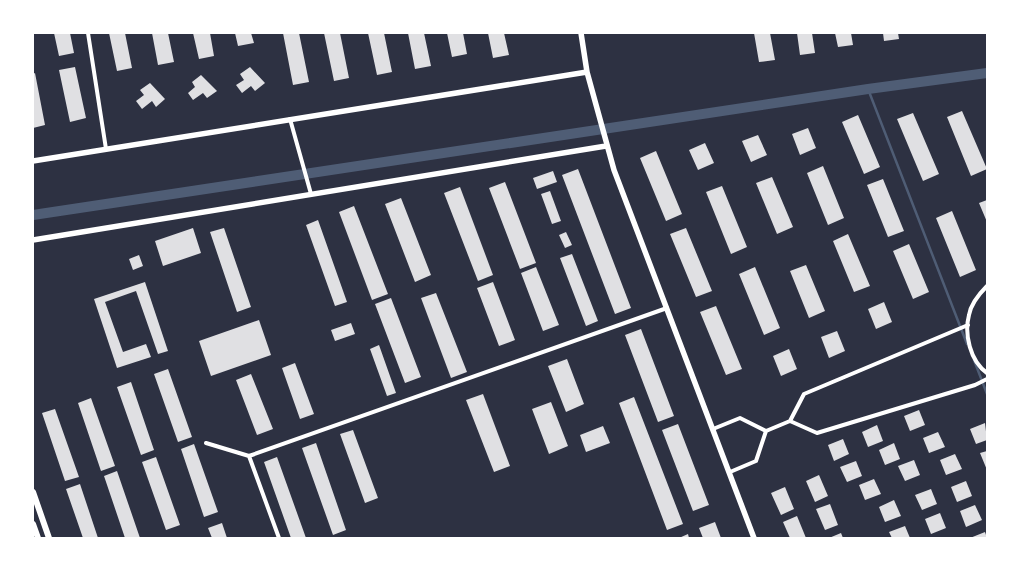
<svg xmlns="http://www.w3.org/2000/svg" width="1020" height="571" viewBox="0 0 1020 571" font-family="'Libre Baskerville',serif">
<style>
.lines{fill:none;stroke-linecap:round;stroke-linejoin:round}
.stream{stroke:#4f5d75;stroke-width:2.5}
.canal{stroke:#4f5d75;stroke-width:10}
.building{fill:#e0e0e3}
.minor{stroke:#fff;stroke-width:4}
.tertiary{stroke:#fff;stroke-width:5.5}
.secondary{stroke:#fff;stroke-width:6}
</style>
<rect width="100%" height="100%" fill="#2d3142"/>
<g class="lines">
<path class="stream" d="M868,89L967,344
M974,360L987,394"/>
<path class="canal" d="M33,215L868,89L987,73"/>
</g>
<path class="building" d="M54,33H70L74,53L59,56Z
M109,33H125L132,68L117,71Z
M152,33H168L174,62L158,65Z
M193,33H210L214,56L199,59Z
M235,33H251L254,43L238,46Z
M283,33H299L309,82L293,85Z
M324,33H340L349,78L334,81Z
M368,33H384L392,72L377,75Z
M408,33H424L431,66L415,69Z
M447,33H463L467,54L452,57Z
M488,33H504L509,55L493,58Z
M754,33H770L775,60L759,62Z
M797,33H812L815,53L800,55Z
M835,33H851L853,45L838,47Z
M883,33H898L899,39L884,41Z
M75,67L86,118L70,122L59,70Z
M250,67L265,83L255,91L251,86L242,93L236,85L244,80L240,74Z
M35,73L45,125L33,128V74Z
M201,75L217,91L207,98L203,93L193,100L188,93L195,87L192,82Z
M150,83L165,99L156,107L152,101L142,109L136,101L144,95L140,90Z
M962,111L987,169L971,176L947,117Z
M913,113L939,174L923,181L897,119Z
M858,115L880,167L864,174L842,122Z
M808,128L816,148L800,155L792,134Z
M758,135L767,155L751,162L742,141Z
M705,143L714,163L698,170L689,150Z
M656,151L682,214L666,221L640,158Z
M823,166L844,218L828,225L807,173Z
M578,169L631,308L615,314L562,175Z
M553,171L557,182L537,189L533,178Z
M772,177L793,227L777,234L756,183Z
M883,179L904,231L888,237L867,185Z
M505,182L536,263L520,269L489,188Z
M722,186L747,247L731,254L706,192Z
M460,187L493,275L478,281L444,193Z
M550,191L561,221L552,224L541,194Z
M401,198L431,275L415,282L385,204Z
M987,200V222L979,203Z
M354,206L388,294L372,300L339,212Z
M952,211L976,270L960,277L936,218Z
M318,220L347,302L335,306L306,225Z
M193,228L201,253L163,266L155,241Z
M224,228L251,307L237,312L210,232Z
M686,228L712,291L696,297L670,234Z
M566,232L572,245L565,248L559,235Z
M848,234L870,286L854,292L833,241Z
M909,244L929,292L913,299L893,251Z
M572,254L598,321L586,326L560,258Z
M139,255L143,266L133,270L129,259Z
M806,265L825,311L809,318L790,271Z
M536,267L559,325L543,331L521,273Z
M755,267L780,328L764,335L739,274Z
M145,282L168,351L158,354L136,291L105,302L123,352L146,344L151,357L117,368L94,299Z
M493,282L515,340L499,346L477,288Z
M436,293L467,372L451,378L421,298Z
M391,298L421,377L405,383L375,304Z
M884,302L892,322L876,329L868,309Z
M716,306L742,369L726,375L700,312Z
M259,320L271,355L211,376L199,341Z
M351,323L355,334L335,341L331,330Z
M641,329L674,416L658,422L625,335Z
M837,331L845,351L829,358L821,337Z
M379,345L396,393L387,396L370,349Z
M789,349L797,369L781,376L773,356Z
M567,359L584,404L566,412L548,366Z
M295,363L314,414L300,419L282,368Z
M168,369L192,437L178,442L154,374Z
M251,374L273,429L257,435L236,380Z
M131,382L154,450L141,455L117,387Z
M483,394L510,466L494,472L466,400Z
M634,397L683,524L667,530L619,403Z
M91,398L115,466L101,471L78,403Z
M551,402L568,446L549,454L532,409Z
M55,409L79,477L65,481L42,413Z
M919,410L925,425L910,431L904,416Z
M985,423L987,440L976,444L970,429Z
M678,424L709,505L693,511L662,430Z
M877,425L883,441L868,447L862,432Z
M603,426L610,443L586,452L580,435Z
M353,430L378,498L365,503L340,434Z
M938,432L945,447L929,453L923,438Z
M843,439L849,454L834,461L828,445Z
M316,443L346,530L333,535L302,448Z
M894,443L900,459L885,465L879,450Z
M194,444L218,512L204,517L181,449Z
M987,451V470L980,453Z
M955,454L962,469L946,475L940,460Z
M156,457L180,525L166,530L142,462Z
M277,457L306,538H291L264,462Z
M914,460L920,475L905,481L898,466Z
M856,461L862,476L847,482L840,467Z
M117,471L140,538H125L104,476Z
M819,475L828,496L815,502L806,481Z
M874,479L881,494L865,500L859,485Z
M966,481L972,496L957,502L951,487Z
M80,484L98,538H83L66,489Z
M785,487L794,509L781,515L771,493Z
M931,489L937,504L922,510L915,495Z
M894,500L901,516L885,522L879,507Z
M830,504L838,525L825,530L816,509Z
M975,505L982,520L966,527L960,511Z
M940,513L946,528L931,534L925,519Z
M797,516L806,538H790L783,522Z
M715,522L721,538H703L699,528Z
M222,523L227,538H212L208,528Z
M905,526L910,538H892L889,532Z
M985,532L987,538H970Z
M841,533L843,538H829Z
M688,534L689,538H679Z"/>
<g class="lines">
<path class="minor" d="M88,33L106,149
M290,119L311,194
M987,286C979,294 971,303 969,315C964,334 970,361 987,373
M968,325L804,394L790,421L817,433L975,385L987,379
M713,429L740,418L766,431L756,461L730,472
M766,431L790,421
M206,443L249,456L667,308
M249,456L279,538"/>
<path class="tertiary" d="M581,33L587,72L614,170L754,538
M33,161L587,72
M33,240L606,146"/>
<path class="secondary" d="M33,492L49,538
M33,524L38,538"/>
</g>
<rect width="1020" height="571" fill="none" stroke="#ffffff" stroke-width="68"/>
</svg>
